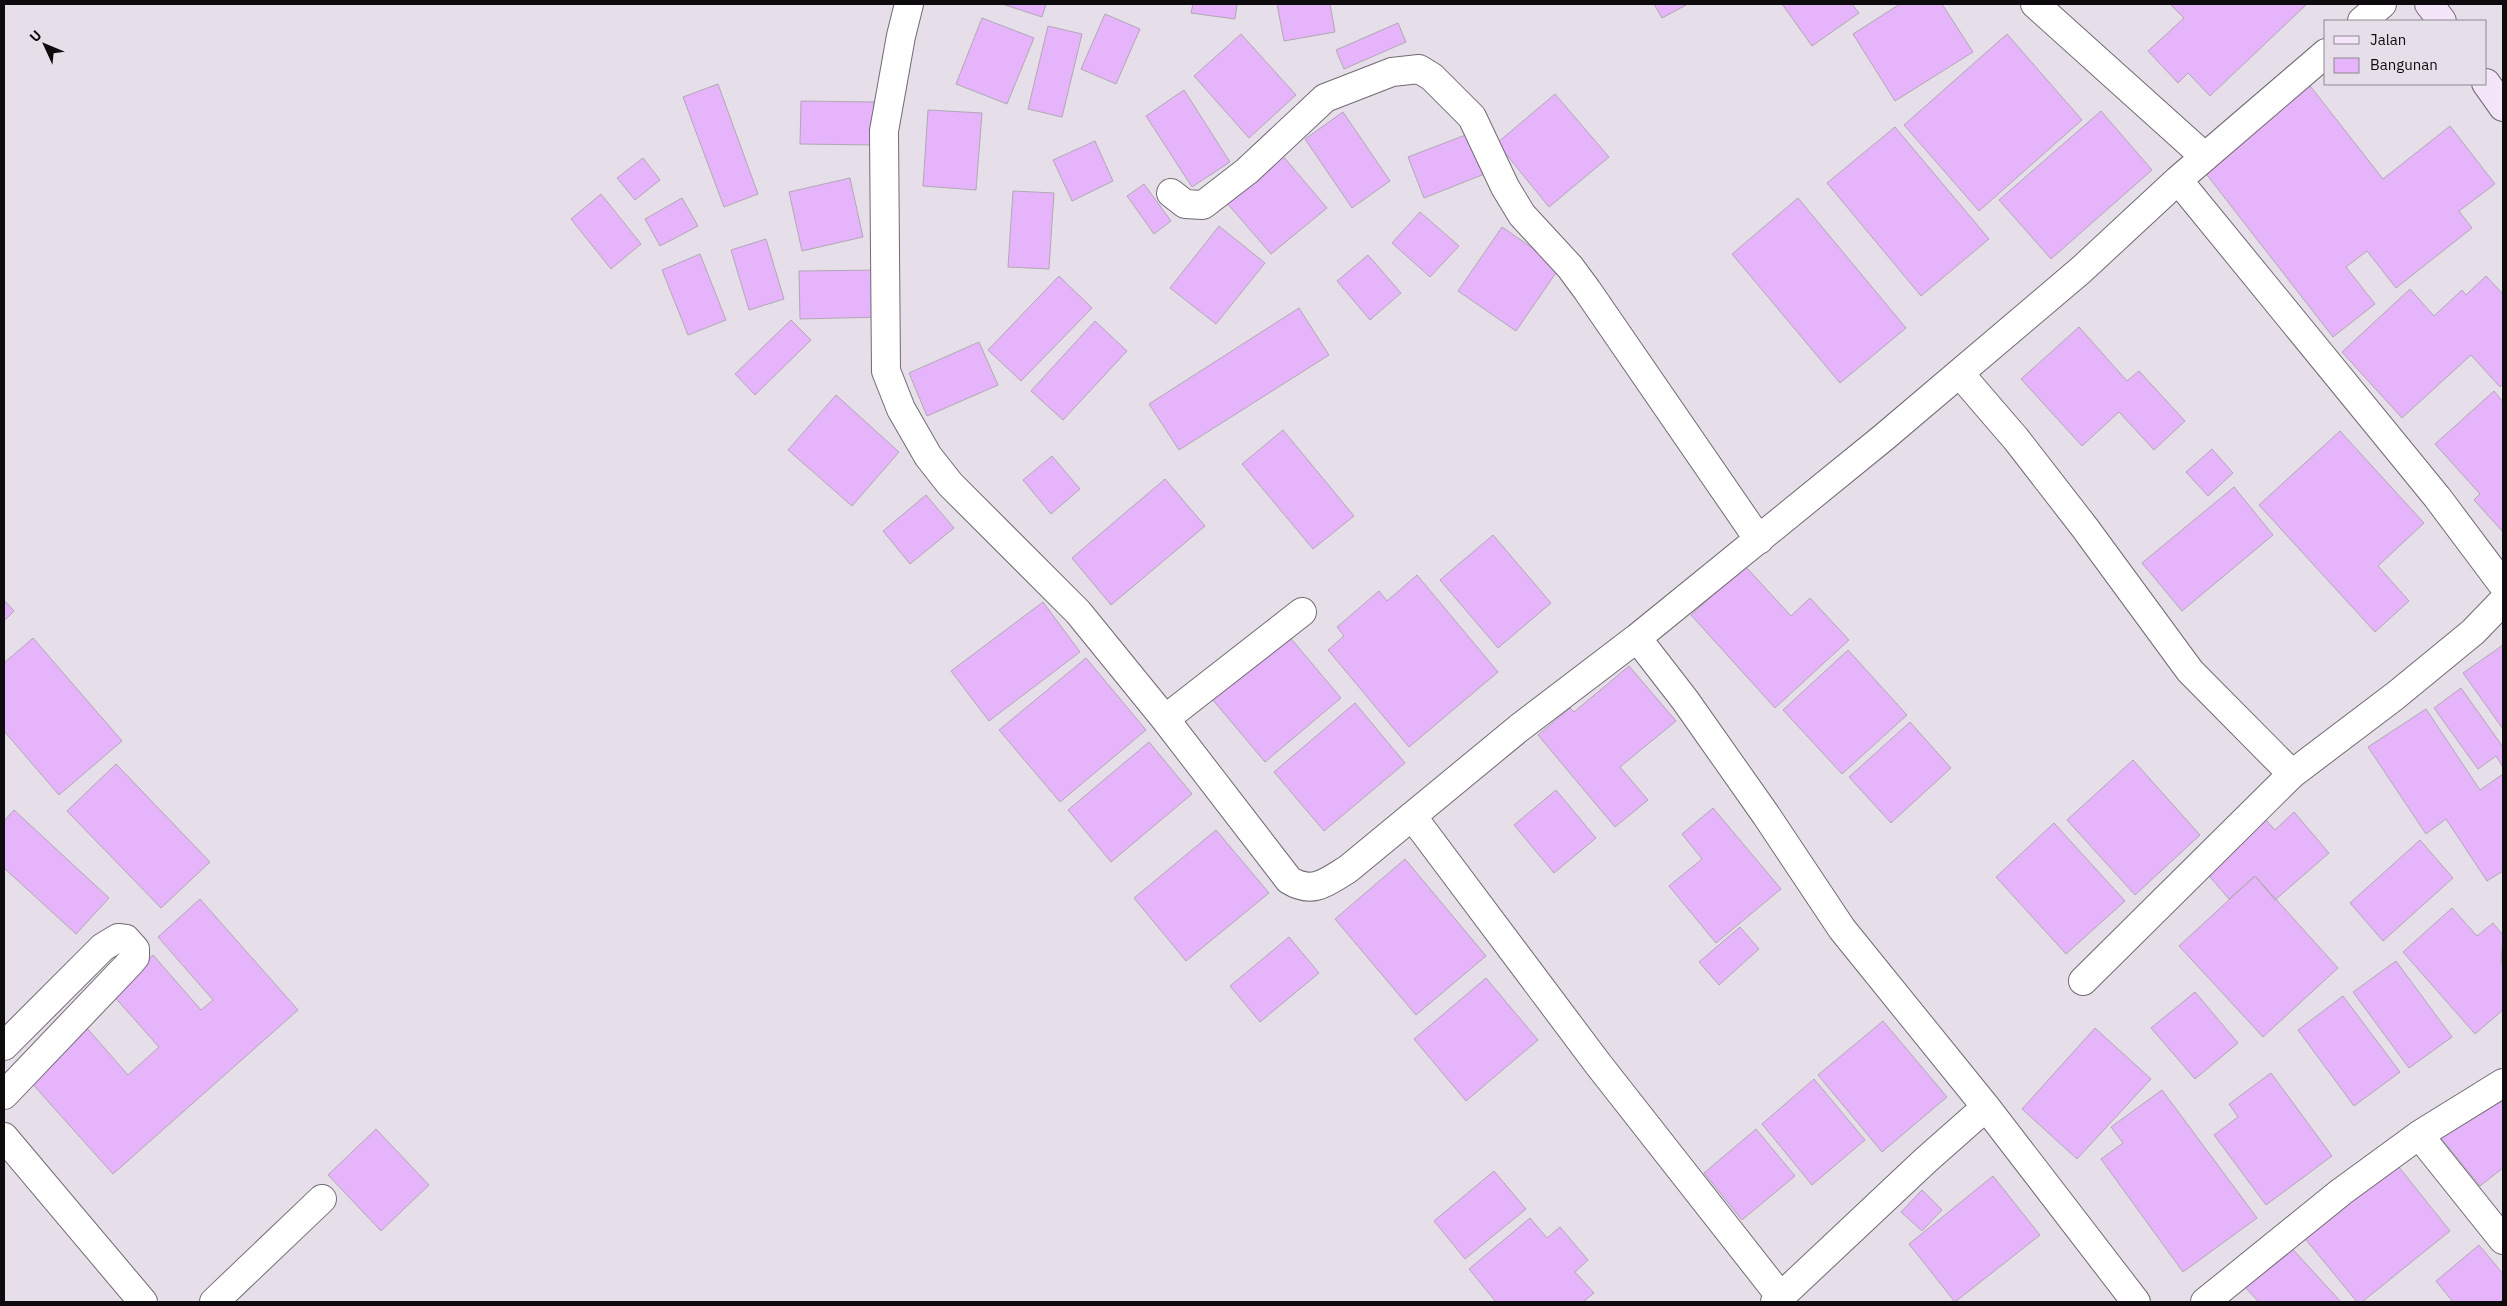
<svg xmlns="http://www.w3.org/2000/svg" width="2507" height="1306" viewBox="0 0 2507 1306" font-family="'IBM Plex Sans',sans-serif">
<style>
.building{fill:#e6b4fa;stroke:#b0a9b3}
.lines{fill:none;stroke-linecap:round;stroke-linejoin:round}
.street-casing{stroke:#716a73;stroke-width:30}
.secondary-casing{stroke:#716a73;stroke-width:30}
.street{stroke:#fff;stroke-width:28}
.secondary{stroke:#f4e5f9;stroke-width:28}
</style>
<rect width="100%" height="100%" fill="#e6dfe9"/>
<path class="building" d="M1002,4H1046L1042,17Z
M1193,4H1237L1235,19L1191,13Z
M1277,4H1330L1335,32L1284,41Z
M1654,4H1688L1662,18Z
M1782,4H1852L1859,13L1812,46Z
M1900,4H1942L1973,52L1895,101L1853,34Z
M2170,4H2307L2210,96L2188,73L2178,83L2148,51L2184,18Z
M1105,14L1140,29L1116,84L1081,69Z
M982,18L1034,38L1007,104L956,84Z
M1398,23L1406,42L1344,69L1336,50Z
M1048,26L1082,34L1062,117L1028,109Z
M1241,34L1296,95L1249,138L1194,76Z
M2007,34L2082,120L1979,211L1904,125Z
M2307,82L2383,179L2450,126L2495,184L2459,211L2472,228L2396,288L2367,251L2346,267L2375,304L2333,337L2200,166Z
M718,84L758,194L724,207L683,97Z
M1184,90L1230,162L1192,187L1146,116Z
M1555,94L1609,157L1549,207L1497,143Z
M801,101L874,102V145L800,144Z
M928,110L982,113L976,190L923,186Z
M2101,111L2152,170L2051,259L1999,200Z
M1343,112L1390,181L1352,208L1305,139Z
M1895,127L1989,239L1921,296L1827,183Z
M1476,131L1492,171L1424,198L1408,157Z
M1095,141L1113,181L1072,201L1053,160Z
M1282,155L1327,208L1271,254L1226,202Z
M643,158L660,180L635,200L617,178Z
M850,178L863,237L802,251L789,192Z
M1144,184L1171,221L1154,234L1127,196Z
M1013,191L1054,193L1049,269L1008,267Z
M601,194L641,244L611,269L571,219Z
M682,198L698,226L660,246L645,219Z
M1798,198L1906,328L1840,383L1732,254Z
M1420,212L1459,246L1430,277L1392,243Z
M1219,226L1265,263L1216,324L1170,288Z
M1502,227L1560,267L1516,331L1458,291Z
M766,239L784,299L749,310L731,250Z
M700,254L726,320L688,335L662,270Z
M1368,255L1401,293L1370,320L1337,281Z
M881,270L882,317L800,319L799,271Z
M1059,276L1092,308L1021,381L988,350Z
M2486,276L2503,294V384L2500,387L2471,355L2402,418L2342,352L2410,289L2434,316L2462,290L2466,295Z
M1299,308L1329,355L1179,450L1149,404Z
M791,320L811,340L755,395L735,374Z
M1095,321L1127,351L1063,420L1031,391Z
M2079,327L2127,381L2139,371L2185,421L2154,450L2119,412L2082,446L2021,379Z
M979,342L998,385L927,416L909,373Z
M2494,391L2503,402V532L2474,500L2480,494L2435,444Z
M836,395L899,452L852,506L788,450Z
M1283,430L1354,516L1313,549L1242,464Z
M2340,431L2424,523L2378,566L2409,601L2375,632L2259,505Z
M2212,449L2233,473L2208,496L2186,472Z
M1052,456L1080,489L1051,514L1023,480Z
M1165,479L1205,526L1111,605L1072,558Z
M2234,487L2273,535L2182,611L2142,563Z
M926,495L954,528L910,564L883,531Z
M1493,535L1551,603L1498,648L1440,580Z
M1745,566L1791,616L1810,598L1849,640L1775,708L1691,615Z
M1417,575L1498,672L1409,747L1328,650L1344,636L1337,627L1379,591L1387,601Z
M4,600L14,611L4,621Z
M1043,602L1080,652L989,721L951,671Z
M1283,629L1341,698L1265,762L1207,693Z
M33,638L122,741L59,795L4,731V663Z
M2503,645V729L2463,673Z
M1848,650L1907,715L1842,774L1783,710Z
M1086,658L1146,730L1060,802L999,730Z
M1629,666L1676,721L1620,767L1648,800L1615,827L1538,735L1570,708L1574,712Z
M2461,688L2503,747V767L2496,756L2478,769L2434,708Z
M1355,703L1405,763L1324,831L1274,772Z
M2426,709L2480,790L2503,774V871L2487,881L2446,819L2426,834L2368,747Z
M1910,722L1951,768L1891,823L1849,777Z
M1149,742L1192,794L1111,862L1068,810Z
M2133,760L2200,835L2135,895L2067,820Z
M116,764L210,862L161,908L67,811Z
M1556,790L1596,838L1554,873L1514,825Z
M1713,808L1781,889L1716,943L1669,886L1702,859L1682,834Z
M14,810L109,898L76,934L4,868V821Z
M2294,812L2329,853L2275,900L2255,876L2229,899L2204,870L2264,818L2275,830Z
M2054,823L2125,901L2066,954L1996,877Z
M1216,830L1269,893L1186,961L1134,898Z
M2420,840L2453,878L2383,941L2350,903Z
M1405,859L1486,956L1416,1015L1335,919Z
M2255,876L2338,968L2263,1037L2179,946Z
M200,899L298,1010L113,1174L28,1079L86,1027L128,1075L159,1047L111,993L153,955L201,1010L213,1000L158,937Z
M2452,908L2477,936L2493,923L2503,935L2501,964L2503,966V1010L2475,1034L2403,952Z
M1740,927L1759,949L1719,985L1699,962Z
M1289,937L1319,973L1260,1022L1230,986Z
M2396,961L2452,1037L2409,1068L2353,992Z
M1486,978L1538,1040L1466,1101L1414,1039Z
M2195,992L2238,1043L2195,1079L2151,1028Z
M2343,996L2400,1072L2354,1106L2298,1030Z
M1883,1021L1947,1097L1882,1152L1818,1075Z
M2095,1028L2151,1079L2077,1159L2022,1109Z
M2271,1073L2332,1156L2266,1205L2214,1135L2238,1117L2229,1104Z
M1814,1079L1865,1140L1812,1185L1762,1124Z
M2503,1086V1168L2480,1186L2440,1137Z
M2162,1090L2257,1218L2183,1272L2101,1159L2123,1143L2111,1127Z
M376,1129L429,1185L381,1231L328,1175Z
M1756,1129L1795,1176L1742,1220L1704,1173Z
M2394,1161L2450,1231L2362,1302H2357L2303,1236Z
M1494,1171L1526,1209L1465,1259L1434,1221Z
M1993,1176L2040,1235L1955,1302L1909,1244Z
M1922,1190L1942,1210L1922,1231L1901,1212Z
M1530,1218L1547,1238L1560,1227L1588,1260L1575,1272L1594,1293L1583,1302H1496L1469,1269Z
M2287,1243L2341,1302H2259L2243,1285Z
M2479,1245L2503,1274V1299L2500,1302H2453L2436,1281Z"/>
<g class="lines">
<g class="street-casing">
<path id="street" d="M909,4L901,36L884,131L886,371L901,409L928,456L950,484L1078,612L1165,719
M2035,4L2205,157
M2362,21L2382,4
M2178,180L2437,497L2503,585
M1171,193L1185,204L1203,205L1247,171L1325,98L1392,72L1419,69L1432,77L1472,117L1505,187L1522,215L1570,267L1587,290L1759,540
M1960,374L2016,439L2085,528L2190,671L2292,774
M1302,612L1165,719L1289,880C1313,895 1327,882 1348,869L1519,728L1637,638L1883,438L2081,270L2178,180L2326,53
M1637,638L1685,700L1766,815L1842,929L1986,1107L2136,1302
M1412,816L1598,1064L1781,1297
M2083,981L2292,774L2395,696L2473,632L2503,601
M4,1046L103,947L118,938L126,939L135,949V957L130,963L4,1095
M2419,1135L2503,1240
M4,1137L143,1302
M214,1302L322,1199
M1775,1302L1926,1160L1986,1107
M2205,1302L2341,1192L2419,1135L2503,1083"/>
</g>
<g class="secondary-casing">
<path id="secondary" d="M2429,4L2442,21
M2486,83L2503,107"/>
</g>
<use href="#street" class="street"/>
<use href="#secondary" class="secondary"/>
</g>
<rect width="2507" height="1306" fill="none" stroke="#0d0b0e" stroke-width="10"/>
<rect x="2324" y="20" width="162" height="65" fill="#e6dfe9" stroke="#8f8a91"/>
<rect x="2334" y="36" width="25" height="8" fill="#f4e5f9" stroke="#8f8a91"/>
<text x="2370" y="45" font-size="15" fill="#0d0b0e">Jalan</text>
<rect x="2334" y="58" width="25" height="15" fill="#e6b4fa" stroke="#8f8a91"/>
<text x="2370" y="70" font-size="15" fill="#0d0b0e">Bangunan</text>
<g transform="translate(45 45) rotate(314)" stroke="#e6dfe9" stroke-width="4" paint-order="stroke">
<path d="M0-4L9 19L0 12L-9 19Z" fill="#0d0b0e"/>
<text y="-8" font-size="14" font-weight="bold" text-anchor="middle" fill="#0d0b0e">U</text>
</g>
</svg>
